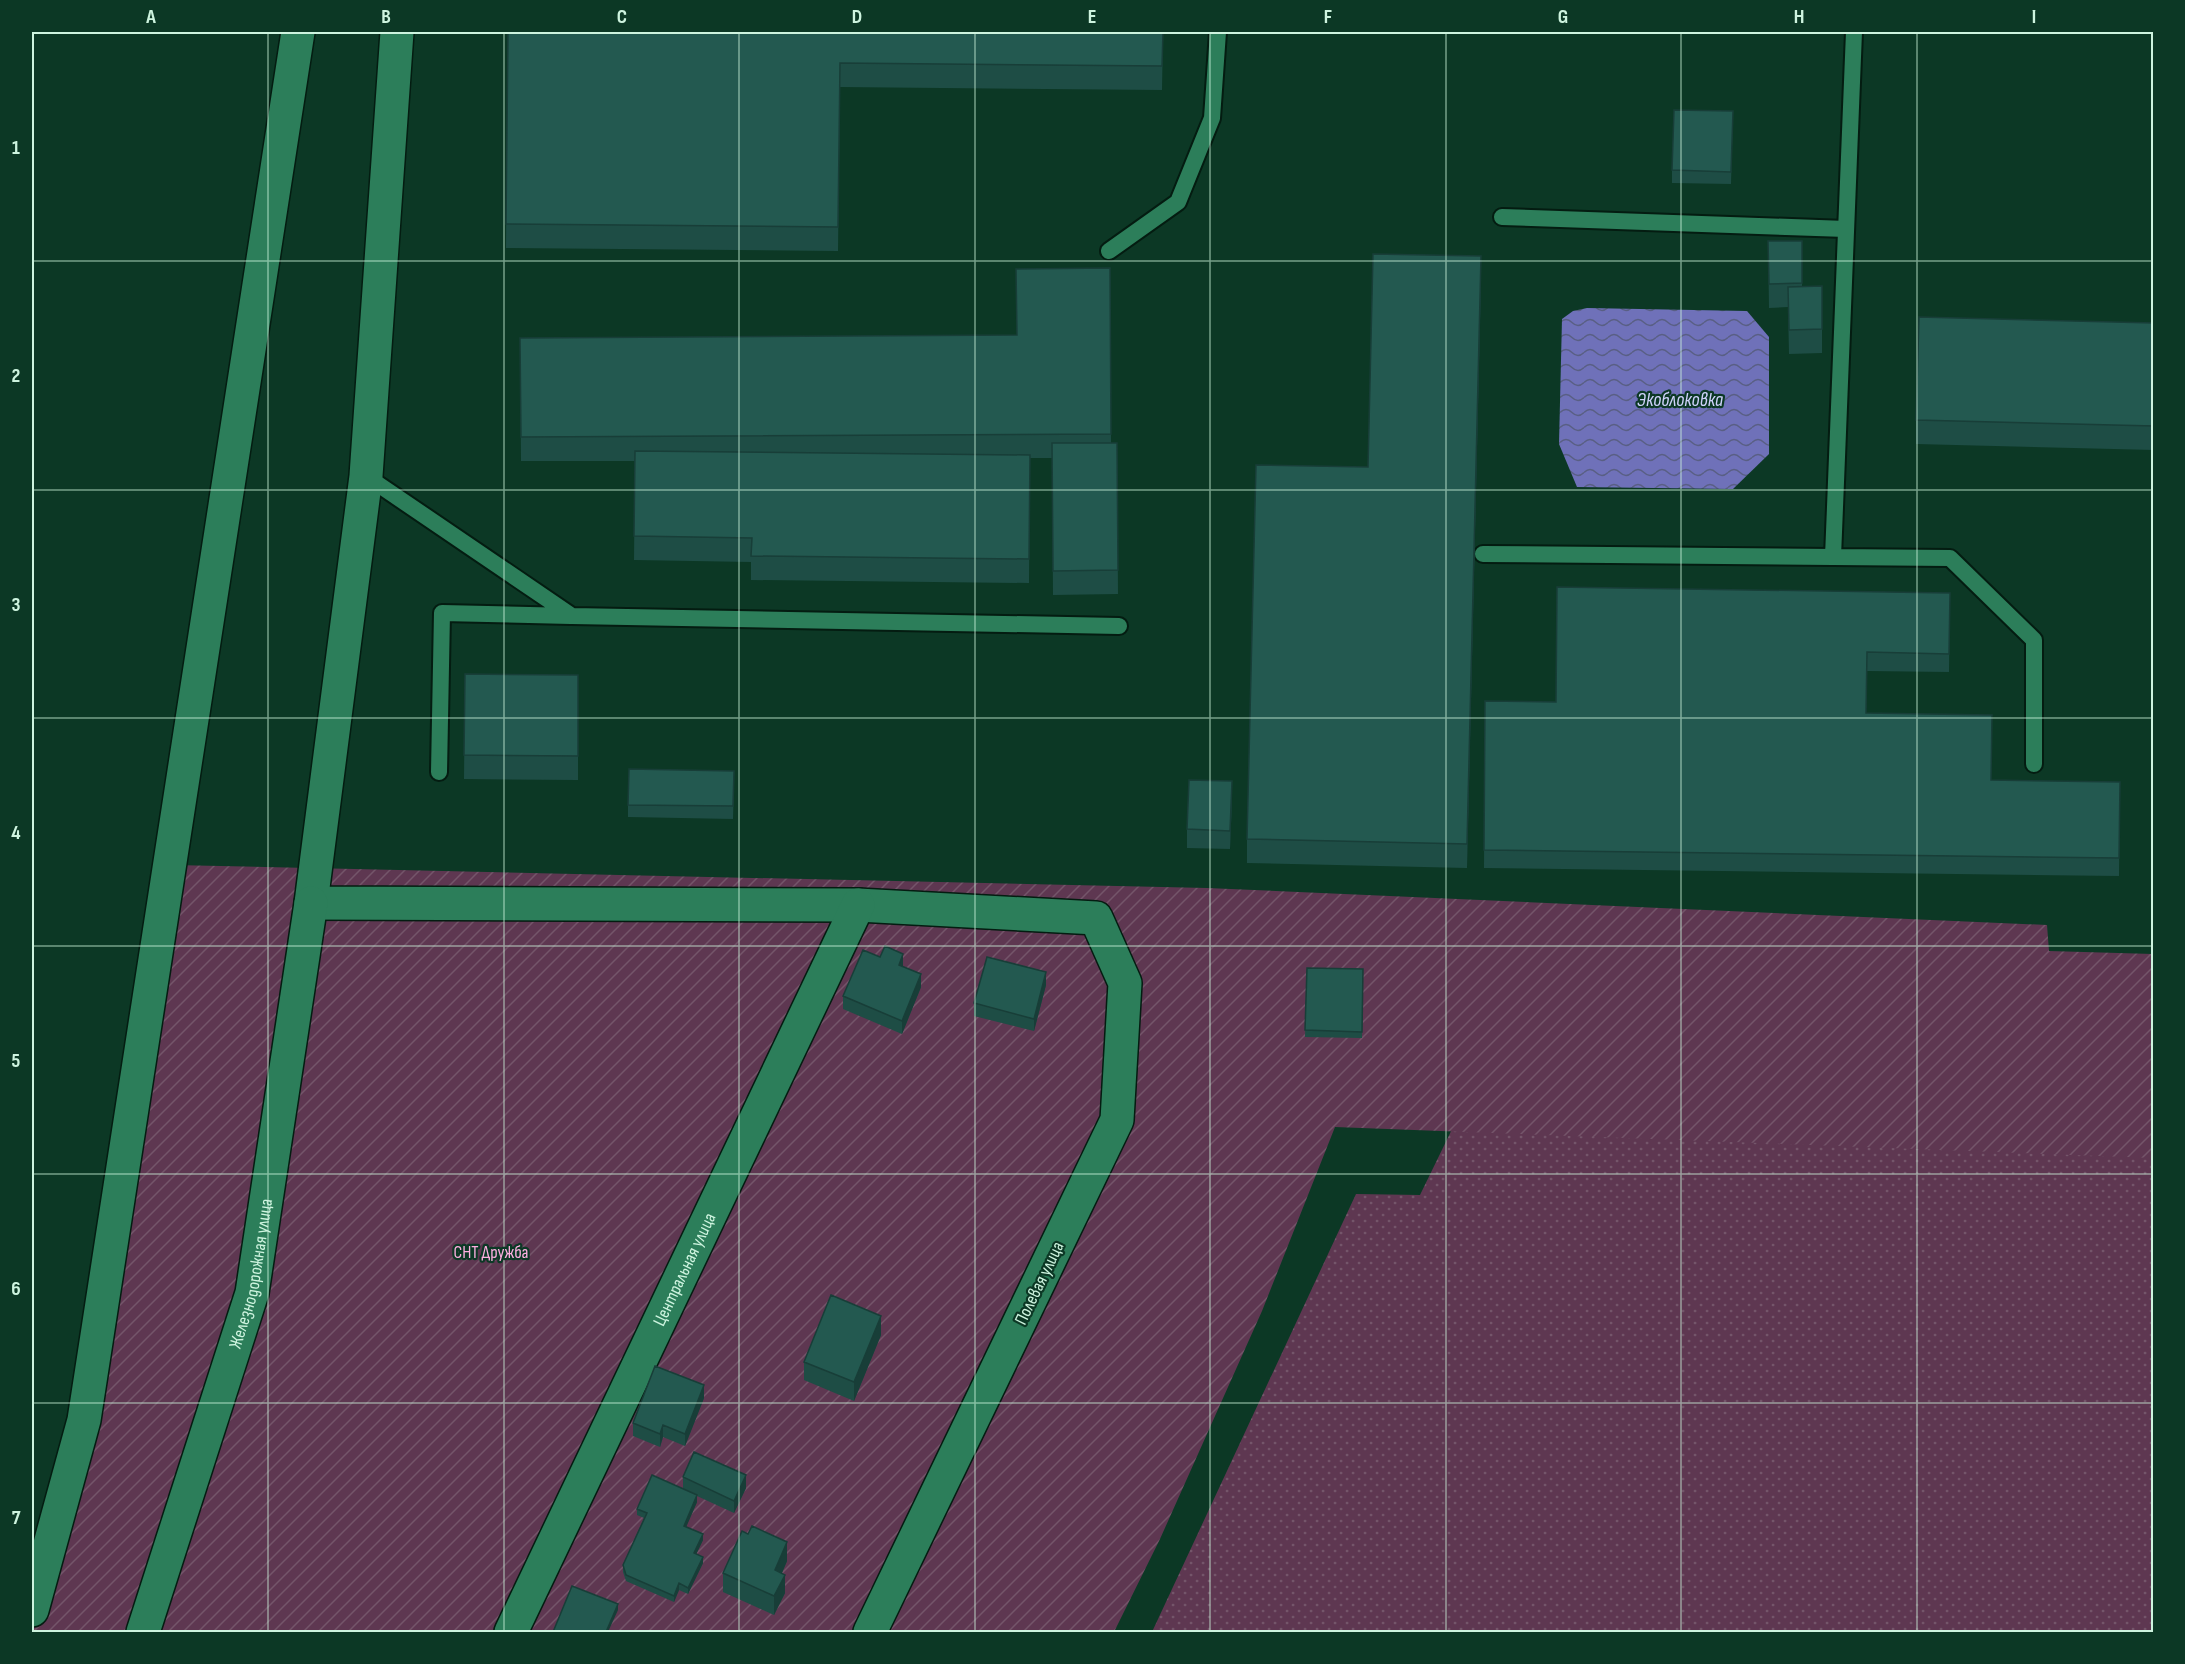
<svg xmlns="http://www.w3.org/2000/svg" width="2185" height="1664" viewBox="0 0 2185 1664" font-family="'Sofia Sans Condensed',sans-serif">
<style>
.grass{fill:url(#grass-dots)}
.garden{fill:url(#garden-furrows)}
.water{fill:url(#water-waves)}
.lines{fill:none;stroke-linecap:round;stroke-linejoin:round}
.service-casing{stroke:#041c11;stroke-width:20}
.minor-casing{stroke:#041c11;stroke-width:36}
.service{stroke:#2c7e5a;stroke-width:16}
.minor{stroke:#2c7e5a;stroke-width:33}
.wall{fill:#1e4d45}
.shaded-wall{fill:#183e38}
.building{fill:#235950;stroke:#183e38;stroke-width:1.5}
.grid{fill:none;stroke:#cef4df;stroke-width:1.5;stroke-opacity:0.55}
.labels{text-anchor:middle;stroke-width:4.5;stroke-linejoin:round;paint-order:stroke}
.park-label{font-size:18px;fill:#feafe1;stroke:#0c3825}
.street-label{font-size:18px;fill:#cef4df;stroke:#0c3825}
.water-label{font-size:20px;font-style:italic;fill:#d0d3fc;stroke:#0c3825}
.neatline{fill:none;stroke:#cef4df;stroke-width:2}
.grid-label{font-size:20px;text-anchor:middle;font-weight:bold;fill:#cef4df}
</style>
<defs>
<pattern id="grass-dots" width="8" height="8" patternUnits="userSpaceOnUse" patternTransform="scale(1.5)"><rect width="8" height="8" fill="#5e3751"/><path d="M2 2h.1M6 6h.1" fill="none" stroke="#74556a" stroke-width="1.8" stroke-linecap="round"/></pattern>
<pattern id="garden-furrows" width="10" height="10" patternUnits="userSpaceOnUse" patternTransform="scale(1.5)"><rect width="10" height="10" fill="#5e3751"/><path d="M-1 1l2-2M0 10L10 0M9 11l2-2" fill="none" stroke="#74556a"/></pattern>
<pattern id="water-waves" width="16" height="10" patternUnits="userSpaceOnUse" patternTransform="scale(1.5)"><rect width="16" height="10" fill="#6f71b9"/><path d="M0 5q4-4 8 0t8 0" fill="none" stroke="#595f84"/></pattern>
</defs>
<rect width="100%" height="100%" fill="#0c3825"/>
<path class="grass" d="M1456,1121L2153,1128V1632H1152L1356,1194L1420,1195Z"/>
<path class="garden" d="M173,865L1207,888L2047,925L2049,951L2153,954V1158L1335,1127L1262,1311L1160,1539L1114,1632H32V1554L84,1364Z"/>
<path class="water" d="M1587,308L1747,311L1769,337V454L1733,489L1577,487L1559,444L1562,319L1573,311Z"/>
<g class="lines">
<g class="service-casing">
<path id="service" d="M1502,217L1846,229
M1109,251L1178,202L1212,118L1218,32
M366,476L572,616L1119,626
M1483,554L1833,557L1854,32
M1833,557L1950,558L2034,640V764
M439,772L442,613L571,616"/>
</g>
<g class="minor-casing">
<g id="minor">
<path d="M397,32L366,476L311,903L858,905L1096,918L1125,983L1117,1120L870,1632"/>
<path d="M32,1610L84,1420L298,32"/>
<path id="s1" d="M143,1632L252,1293L311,903"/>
<path id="s2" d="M511,1632L858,905"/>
</g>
</g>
<use href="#service" class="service"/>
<use href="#minor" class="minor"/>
</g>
<path class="wall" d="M508,32H1163L1162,90L840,87L838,251L506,248Z
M1733,111L1731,184L1672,183V170Z
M1768,241H1802V287L1822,286V353L1789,354L1788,307L1769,308Z
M1110,268L1111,443H1117L1118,594L1053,595L1052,458H1030L1029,583L751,580V562L634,560L635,461H521L520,338L1017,335Z
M1481,280L1467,868L1247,863V839L1368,467Z
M2154,323V450L1916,444V420Z
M1950,593L1949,672L1867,671L1866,713L1991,780L2120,782L2119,876L1484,868L1485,701L1556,702Z
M465,674L578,675V780L464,779Z
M734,784L733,819L628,817V805Z
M1232,800L1230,849L1187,848V829Z
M903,967L921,987L902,1034L843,1009V996Z
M1307,968L1363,969L1362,1038L1305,1037Z
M1046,985L1034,1031L974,1016V1003Z
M881,1335L854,1401L804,1380V1362Z
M704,1398L685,1446L663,1437L660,1447L633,1436V1423Z
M683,1477L746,1488L734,1513L697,1496V1502L686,1527L703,1540L696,1554L703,1563L688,1594L679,1590L674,1602L626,1581L623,1572V1565L644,1518L637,1515V1509L683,1489Z
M787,1561L782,1573L785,1593L774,1615L723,1592V1573Z"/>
<path class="shaded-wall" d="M1481,256V280L1467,868V844Z
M1232,781V800L1230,849V831Z
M903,954V966L899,978V965Z
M1046,972V985L1034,1031V1019Z
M921,974V987L902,1034V1021Z
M881,1316V1335L854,1401V1382Z
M704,1385V1398L685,1446V1434Z
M663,1425V1437L660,1447V1434Z
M746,1475V1488L734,1513V1501Z
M697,1495V1502L684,1532V1526Z
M703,1534V1540L694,1559V1553Z
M787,1542V1561L775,1589V1570Z
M703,1557V1563L688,1594V1588Z
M785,1575V1593L774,1615V1596Z
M679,1583V1590L674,1602V1596Z
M618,1604V1610L608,1632H606Z"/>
<path class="building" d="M508,32H1163L1162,66L840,63L838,227L506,224Z
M1674,110L1733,111L1731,172L1672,170Z
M1768,241H1802V283L1769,284Z
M1373,254L1481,256L1467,844L1247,839L1256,465L1368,467Z
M1110,268L1111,434L521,437L520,338L1017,335L1016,269Z
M1822,286V329L1789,330L1788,287Z
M1919,317L2154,323V426L1916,420Z
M1052,443H1117L1118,570L1053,571Z
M635,451L1030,455L1029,559L751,556L752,538L634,536Z
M1557,587L1950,593L1949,654L1867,652L1866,713L1992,715L1991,780L2120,782L2119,858L1484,850L1485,701L1556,702Z
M465,674L578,675V756L464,755Z
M629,769L734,771L733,806L628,805Z
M1189,780L1232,781L1230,831L1187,829Z
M885,946L903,954L899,965L921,974L902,1021L843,996L863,950L880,957Z
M987,957L1046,972L1034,1019L974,1003Z
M1307,968L1363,969L1362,1032L1305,1030Z
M831,1295L881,1316L854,1382L804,1362Z
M655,1366L704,1385L685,1434L663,1425L660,1434L633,1423Z
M694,1452L746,1475L734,1501L683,1477Z
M652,1475L697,1495L684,1526L703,1534L694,1553L703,1557L688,1588L679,1583L674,1596L626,1575L623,1565L647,1513L637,1509Z
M752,1526L787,1542L775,1570L785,1575L774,1596L723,1573L742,1531L748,1534Z
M572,1586L618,1604L606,1632H553Z"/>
<path class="grid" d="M268,32V1632M504,32V1632M739,32V1632M975,32V1632M1210,32V1632M1446,32V1632M1681,32V1632M1917,32V1632M32,261H2154M32,490H2154M32,718H2154M32,946H2154M32,1174H2154M32,1403H2154"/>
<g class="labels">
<g class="park-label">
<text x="491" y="1258">СНТ Дружба</text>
</g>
<g class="street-label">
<text dy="6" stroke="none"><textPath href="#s2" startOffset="402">Центральная улица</textPath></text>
<text dy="6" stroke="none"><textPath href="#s1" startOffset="375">Железнодорожная улица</textPath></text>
<text transform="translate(1039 1283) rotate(-64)" y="6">Полевая улица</text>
</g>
<g class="water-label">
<text x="1680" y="406">Экоблоковка</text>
</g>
</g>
<rect width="2185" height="1664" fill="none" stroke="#0c3825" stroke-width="66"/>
<rect x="33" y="33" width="2119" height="1598" class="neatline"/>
<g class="grid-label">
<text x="151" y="23">A</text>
<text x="386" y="23">B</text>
<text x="622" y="23">C</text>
<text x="857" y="23">D</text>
<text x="1092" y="23">E</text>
<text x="1328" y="23">F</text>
<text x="1563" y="23">G</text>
<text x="1799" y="23">H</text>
<text x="2034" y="23">I</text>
<text x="16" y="154">1</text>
<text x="16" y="382">2</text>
<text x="16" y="611">3</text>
<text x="16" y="839">4</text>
<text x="16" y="1067">5</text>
<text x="16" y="1295">6</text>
<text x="16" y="1524">7</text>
</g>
</svg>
